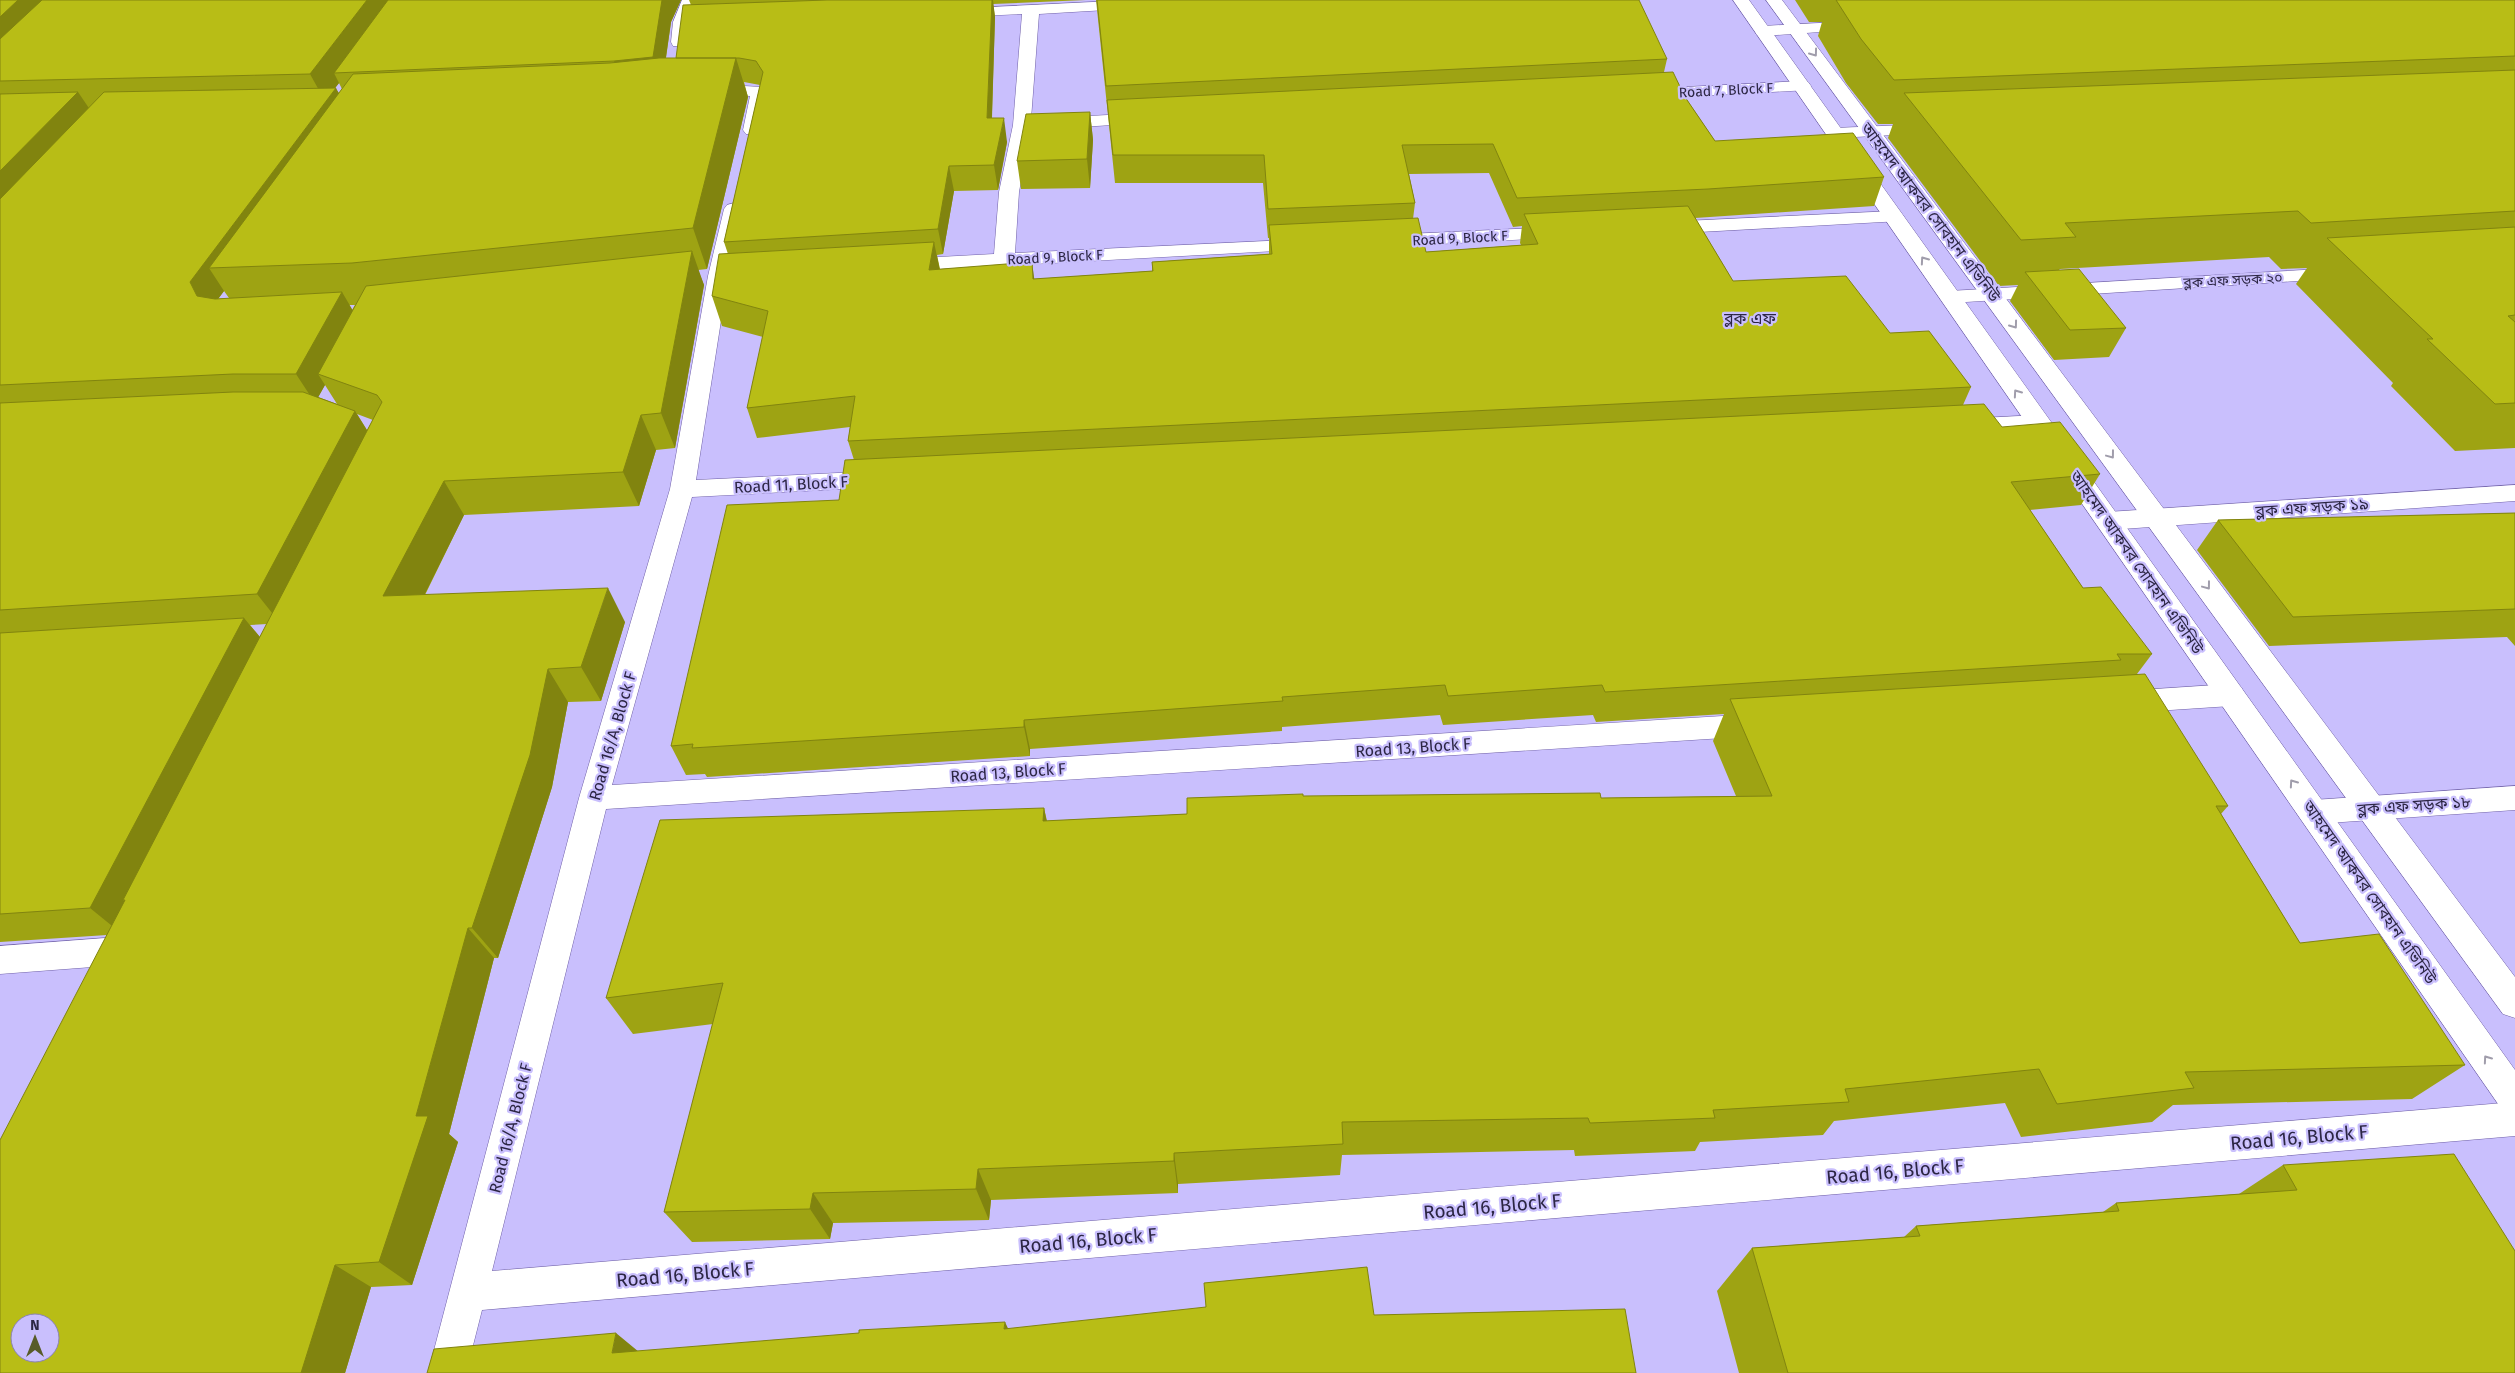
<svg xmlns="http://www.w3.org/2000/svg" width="2515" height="1373" viewBox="0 0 2515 1373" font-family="'Fira Sans','Noto Sans Bengali',sans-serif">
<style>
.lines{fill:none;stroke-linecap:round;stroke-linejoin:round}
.street-casing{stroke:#7061a8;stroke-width:1}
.secondary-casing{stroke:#7061a8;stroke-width:1}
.street{fill:#fff;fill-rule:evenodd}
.secondary{fill:#fff;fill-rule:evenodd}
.wall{fill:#9ea313;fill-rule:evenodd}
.shaded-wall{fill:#81840f}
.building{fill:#b8bd16;stroke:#81840f;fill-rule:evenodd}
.oneway{stroke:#a09dab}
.labels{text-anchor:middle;stroke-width:4.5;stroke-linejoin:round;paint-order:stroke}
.far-street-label{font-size:14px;fill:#2c2644;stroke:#c9bffd}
.street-label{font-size:16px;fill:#2c2644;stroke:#c9bffd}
.far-quarter-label{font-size:16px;fill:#2c2644;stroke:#c9bffd}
.near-street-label{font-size:19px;fill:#2c2644;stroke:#c9bffd}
</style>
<rect width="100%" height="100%" fill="#c9bffd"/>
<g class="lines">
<g class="street-casing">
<path id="street" d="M682,0H698L689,22L687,42L685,46H673L671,42L673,22Z
M1134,0L1140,2L1142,5L1140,8L1039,14L1031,119L1146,113L1152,114L1155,118L1152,122L1146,123L1030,130L1019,192L1015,253L1306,239L1313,241L1316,245L1313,249L902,271L895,269L892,265L895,261L902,259L994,254L999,192L1013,125L1022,14L957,17L951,15L949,12L951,9Z
M1856,21L1864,26L1862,29L1763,36L1757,35L1755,31L1757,27L1763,26Z
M1802,81L1808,82L1811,86L1808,90L1646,99L1640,98L1637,94L1640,90L1646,89Z
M708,84L762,87L768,96L758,134H746L743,130L750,96L702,93L699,89L702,85Z
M1928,124L1934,125L1937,129L1934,133L1835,138L1829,137L1826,133L1829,129L1835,128Z
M734,203L741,205L744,209L728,276L696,480L878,471L887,473L890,479L887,485L878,487L692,497L612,785L1755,714L1765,717L1769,725L1765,733L1755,736L606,809L492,1271L2515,1102V1136L482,1310L466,1373H428L579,798L670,489L708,276L724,209L727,205Z
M1894,211L1901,213L1904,217L1901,221L1663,234L1656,232L1653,228L1656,224L1663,222Z
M1558,227L1565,229L1568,233L1565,237L1386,247L1379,245L1376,241L1379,237L1386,235Z
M2338,268L2345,270L2348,274L2345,278L1950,303L1943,301L1939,297L1943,293L1950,291Z
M2038,415L2046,417L2050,422L2046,427L1962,433L1954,431L1950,426L1954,421L1962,419Z
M2515,485V501L2108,530L2099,527L2096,521L2099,515L2108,512Z
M2231,684L2241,687L2245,695L2241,703L2231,706L2125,713L2115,710L2111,702L2115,694L2125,691Z
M2515,786V810L2314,824L2304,821L2299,812L2304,803L2314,800Z
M132,936L143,940L148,950L143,960L132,964L0,974V946Z"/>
</g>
<g class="secondary-casing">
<path id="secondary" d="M1733,0H1749L2515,1070V1115L2503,1111Z
M1766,0H1782L2515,977V1018L2503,1014Z"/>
</g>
<use href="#street" class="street"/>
<use href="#secondary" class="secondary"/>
</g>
<path class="wall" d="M0,0H681L671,22L666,58H676L691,5L689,0H1086L993,4L995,17L992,118L1007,142L998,190L954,191L943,254L937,255L940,269L1035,279L1152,271V262L1269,254V238H1268L1263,183H1115L1096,0L1667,59L1664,72L1685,97L1715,141L1884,177L1874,206L1695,218L1733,281L1890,333L1971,387L1963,405L2002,427L2100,474L2081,505L2030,510L2083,588L2152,654L2137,674L2228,806L2221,814L2300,943L2465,1065L2412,1099L2173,1105L2152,1122L2021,1137L2005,1103L1834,1121L1823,1135L1700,1142L1695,1151L1575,1156L1574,1150L1342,1155L1340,1175L1178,1184V1193L991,1200L989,1220L833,1223L830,1239L692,1242L664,1212L713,1024L633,1034L606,998L1044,808L1047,821L1187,814L1303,796L1601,798L1736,796L1713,741L1724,714L1596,722L1593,715L1443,725L1440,715L1282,727V731L1030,749V756L707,777L705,774L686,775L671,746L839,500L854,460L848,441L850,427L757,438L747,408L763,337L722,326L712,296L728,254L724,242L760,85L744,82L748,97L707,269L698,270L704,285L675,448L656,450L639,506L464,515L425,595L625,622L601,701L568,702L552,787L498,958H494L449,1134L458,1142L412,1285L371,1287L345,1373H0L107,935L0,942ZM339,83L342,89L339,93L335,88ZM1489,173L1513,227L1522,226L1520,243L1521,245L1426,252L1413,219L1415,203L1409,174ZM224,291L229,298L218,299ZM349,305H355L352,310ZM325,385L337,404L318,397ZM357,414L373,420L367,430ZM267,624L260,637L250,625Z
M1795,0H2515V448L2455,451L2391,386L2393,383L2296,284L2307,268L2281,269L2269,257L2060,269L2059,270L2126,328L2109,357L2054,360L2010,301L2018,285L1999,286L1888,138L1893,124H1878L1846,83L1818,36L1822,22H1809Z
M1090,112L1093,140L1090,188L1021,189L1017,161Z
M2515,513V646L2507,637L2269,646L2197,550L2218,520Z
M2283,1165L2515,1373H1739L1717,1291L1752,1248L1904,1237L1916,1226L2103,1212L2116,1203L2239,1194Z"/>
<path class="shaded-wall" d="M18,0H64L0,60V17Z
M367,0H400L334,73L339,83L325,101L310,74Z
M662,0H681L671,22L662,84L624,88L614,61Z
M992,0H993L995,17L991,143L987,118Z
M736,58L748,97L707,269L693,228Z
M336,88L350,115L209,268L224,291L209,311L197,296L190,282Z
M78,92L97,120L0,221V171Z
M1090,112L1093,140L1090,188L1087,159Z
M1004,118L1007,142L998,190L994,165Z
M949,166L954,191L943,254L938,229Z
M934,242L940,271L929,270Z
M692,251L704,285L675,448L661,413Z
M1032,262L1036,292L1033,279Z
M342,292L359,321L318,374L325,385L315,403L296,374Z
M355,411L373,440L280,623L257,594Z
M641,415L656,450L639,506L623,472Z
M444,481L464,515L407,630L383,596Z
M608,588L625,622L601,701L581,667Z
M244,618L268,647L125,900H123L134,910L122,934L90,908Z
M548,669L568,702L552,787L498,958L472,928Z
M1024,720L1030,749V756L1024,727Z
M1044,808L1052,848L1043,821Z
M468,928L494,958L449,1134L458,1142L412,1285L379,1262L416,1116Z
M1174,1153L1178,1184V1193L1174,1161Z
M978,1169L991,1200L989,1220L976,1189Z
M813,1193L833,1223L830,1239L810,1209Z
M335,1265L371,1287L345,1373H301Z
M1005,1322L1023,1360L1004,1329Z
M616,1333L662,1371L612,1353Z"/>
<path class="building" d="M0,0H18L0,17Z
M42,0H367L310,74L0,81V39Z
M388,0H662L653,57L614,61L334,73Z
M827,0H992L987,118H1004L994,165L949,166L938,229L724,242L763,72L756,61L739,58H676L683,5Z
M1097,0H1639L1667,59L1106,86Z
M1836,0H2515V56L1894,80L1861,39Z
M659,58H736L693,228L352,263L209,268L353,74L610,63Z
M2515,70V211L2311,223L2298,211L2065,223L2076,237L2021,240L1904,93Z
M1673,72L1685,97L1715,141L1853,133L1884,177L1708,189L1517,198L1493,144L1402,145L1415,203L1268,209L1264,155H1113L1107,100Z
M336,88L190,282L197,296L215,299L342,292L296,374H233L0,385V199L104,92Z
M78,92L0,171V94Z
M1090,112L1087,159L1017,161L1026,114Z
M1688,206L1733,281L1846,276L1890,333L1929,331L1971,387L848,441L855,396L747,408L768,311L712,296L719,254L934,242L929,270L1032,262L1033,279L1153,271L1152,262L1272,254L1269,225L1418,218L1426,252L1538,244L1524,214Z
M2515,227V315L2508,316L2515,322V403L2495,404L2427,339H2433L2327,238Z
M692,251L661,413L641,415L623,472L444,481L383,596L608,588L581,667L548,669L530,755L472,928H468L416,1116H428L379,1262L335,1265L301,1373H0V1140L125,900H123L382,402L377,395L318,374L366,286ZM20,1323H50V1353H20Z
M2079,269L2126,328L2070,330L2025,272Z
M233,392H303L355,411L257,594L0,610V403Z
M1984,404L2002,427L2060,422L2100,474L2011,482L2083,588L2101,587L2152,654H2117L2121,660L1605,692L1602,685L1448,696L1445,685L1282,697L1283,701L1024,720V727L692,748L693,744L671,746L727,505L839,500L845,460Z
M2515,513V609L2293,617L2218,520Z
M244,618L90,908L0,914V633Z
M2145,674L2228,806H2216L2300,943L2379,934L2465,1065L2185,1072L2194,1088L2057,1104L2039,1069L1845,1089L1849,1102L1713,1110L1715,1118L1590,1123L1588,1118L1342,1122L1343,1144L1174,1153V1161L978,1169L976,1189L813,1193L810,1209L664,1212L723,983L606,998L660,820L1044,808L1043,821L1187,814V798L1303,794V796L1600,793L1601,798L1772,796L1730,699Z
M2454,1154L2515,1251V1373H1788L1752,1248L1920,1236L1916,1226L2119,1211L2116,1203L2297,1190L2283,1165Z
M1367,1267L1374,1315L1625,1309L1636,1373H427L434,1349L616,1333L612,1353L859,1333V1330L1005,1322L1004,1329L1206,1307L1204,1283Z"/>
<defs><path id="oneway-chevron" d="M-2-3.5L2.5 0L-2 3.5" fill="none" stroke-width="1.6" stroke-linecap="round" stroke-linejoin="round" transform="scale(1.25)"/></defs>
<g class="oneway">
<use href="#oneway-chevron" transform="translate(1814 53) rotate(54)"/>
<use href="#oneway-chevron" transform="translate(1924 260) rotate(-125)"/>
<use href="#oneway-chevron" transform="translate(2014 325) rotate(54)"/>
<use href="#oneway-chevron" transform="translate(2017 393) rotate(-125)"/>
<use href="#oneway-chevron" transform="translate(2111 455) rotate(53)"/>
<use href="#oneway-chevron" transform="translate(2207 586) rotate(53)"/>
<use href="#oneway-chevron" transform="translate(2293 783) rotate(-125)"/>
<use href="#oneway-chevron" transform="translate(2487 1059) rotate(-125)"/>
</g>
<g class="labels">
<g class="far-street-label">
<text transform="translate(1726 90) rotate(-3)" y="5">Road 7, Block F</text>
<text transform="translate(1460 238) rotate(-3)" y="5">Road 9, Block F</text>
<text transform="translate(1055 257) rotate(-3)" y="5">Road 9, Block F</text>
<text transform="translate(2233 280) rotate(-3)" y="5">ব্লক এফ সড়ক ২০</text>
</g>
<g class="street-label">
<text transform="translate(1931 212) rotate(53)" y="6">আহমেদ আকবর সোবহান এভিনিউ</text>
<text transform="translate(791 484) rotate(-3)" y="6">Road 11, Block F</text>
<text transform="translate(2312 507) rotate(-4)" y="6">ব্লক এফ সড়ক ১৯</text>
<text transform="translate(2137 562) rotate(55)" y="6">আহমেদ আকবর সোবহান এভিনিউ</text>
<text transform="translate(612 736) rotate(-74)" y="6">Road 16/A, Block F</text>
<text transform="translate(1413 747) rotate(-4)" y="6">Road 13, Block F</text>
<text transform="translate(1008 772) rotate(-4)" y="6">Road 13, Block F</text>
<text transform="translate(2414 805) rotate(-4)" y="6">ব্লক এফ সড়ক ১৮</text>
<text transform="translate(2370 892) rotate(55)" y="6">আহমেদ আকবর সোবহান এভিনিউ</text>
<text transform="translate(510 1128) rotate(-76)" y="6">Road 16/A, Block F</text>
</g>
<g class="far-quarter-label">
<text x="1750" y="324">ব্লক এফ</text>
</g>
<g class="near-street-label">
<text transform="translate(2299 1137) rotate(-5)" y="7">Road 16, Block F</text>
<text transform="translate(1895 1171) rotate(-5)" y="7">Road 16, Block F</text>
<text transform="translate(1492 1206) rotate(-5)" y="7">Road 16, Block F</text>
<text transform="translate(1088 1240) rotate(-5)" y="7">Road 16, Block F</text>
<text transform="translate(685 1274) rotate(-5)" y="7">Road 16, Block F</text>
</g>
</g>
<g transform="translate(35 1338)"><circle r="24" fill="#c9bffd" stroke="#8a82b3"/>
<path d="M0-4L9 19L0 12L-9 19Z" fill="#585b28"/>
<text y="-8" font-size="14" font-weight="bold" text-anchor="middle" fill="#2c2644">N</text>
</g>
</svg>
